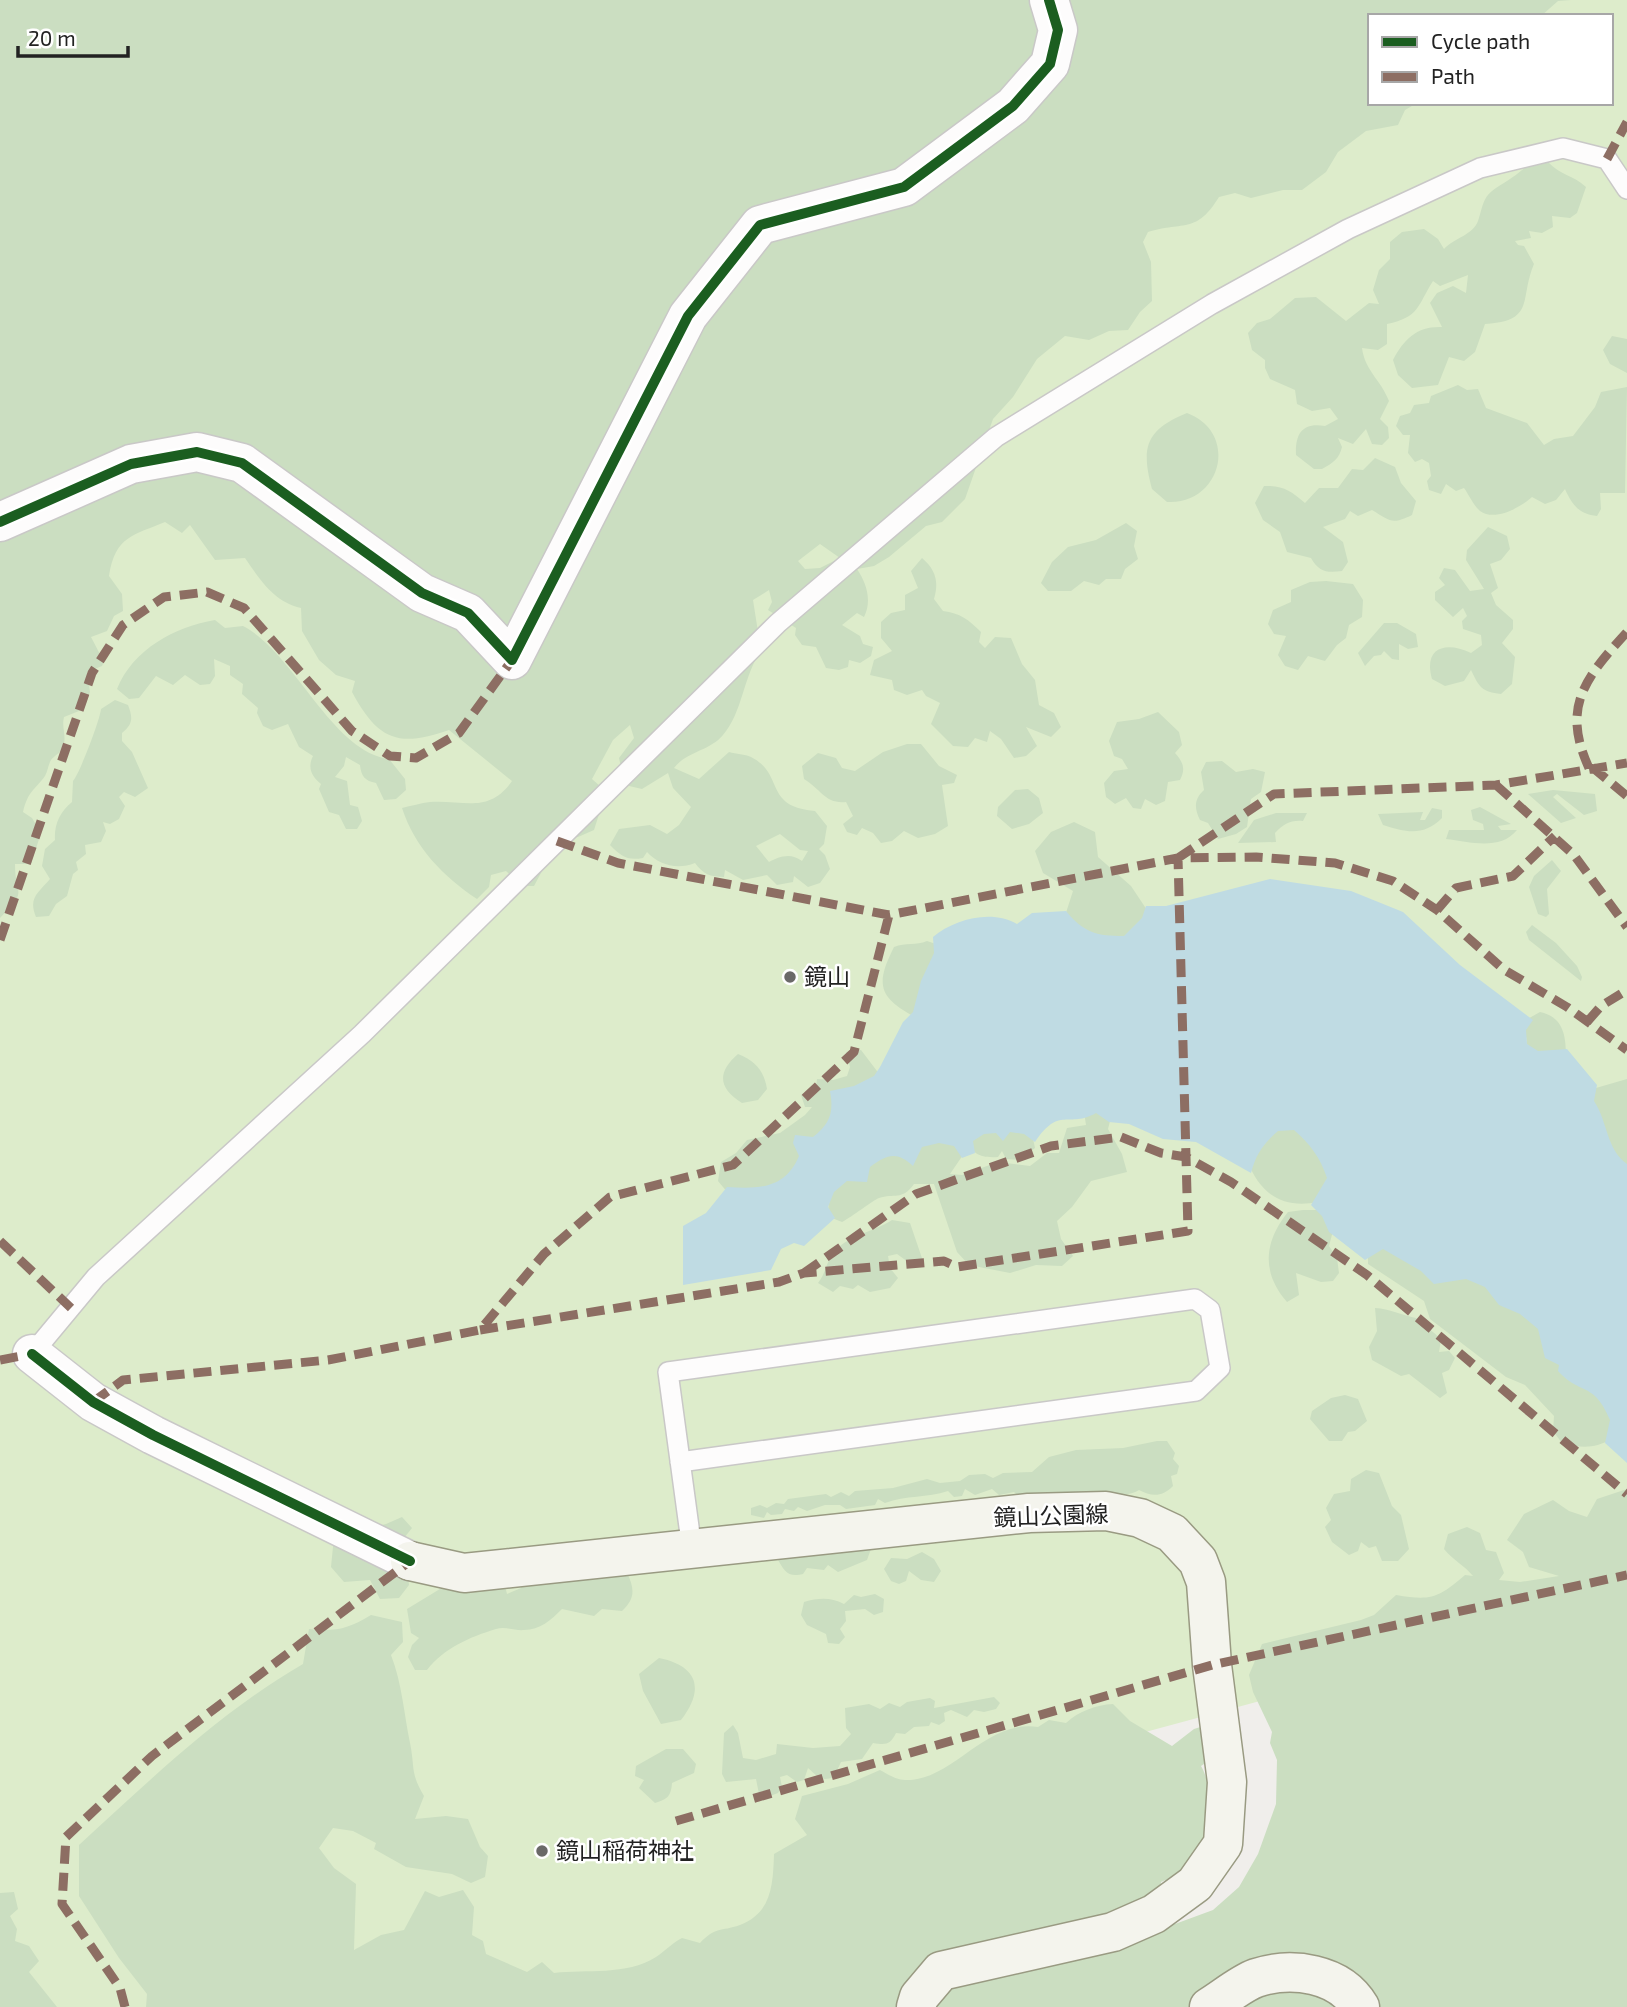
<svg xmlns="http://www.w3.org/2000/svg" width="1627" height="2007" viewBox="0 0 1627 2007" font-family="'Exo 2','Noto Sans JP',sans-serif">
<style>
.grass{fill:#ddeccb}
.forest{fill:#cbdec1;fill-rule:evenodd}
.water{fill:#bfdbe3}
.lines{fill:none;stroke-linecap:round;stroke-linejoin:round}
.service-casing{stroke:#c9c8c7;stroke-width:22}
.minor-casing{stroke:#c9c8c7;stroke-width:41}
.tertiary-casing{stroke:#c9c8c7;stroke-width:41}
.secondary-casing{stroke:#999a82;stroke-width:41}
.service{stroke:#fdfcfc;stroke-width:19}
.minor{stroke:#fdfcfc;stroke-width:38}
.tertiary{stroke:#fdfcfc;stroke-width:38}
.secondary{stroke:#f4f4ed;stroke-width:38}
.quiet{stroke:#8d6e63;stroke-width:9;stroke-dasharray:18 9;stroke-linecap:butt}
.cycleway-casing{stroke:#fff;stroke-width:15}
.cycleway{stroke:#1b5e20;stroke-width:10}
.poi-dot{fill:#6a6968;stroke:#fff;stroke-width:2.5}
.labels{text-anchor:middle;stroke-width:5;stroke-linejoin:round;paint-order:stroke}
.poi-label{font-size:23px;fill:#222;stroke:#fff;text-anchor:start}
.street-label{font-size:23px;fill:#222;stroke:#fff}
</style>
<rect width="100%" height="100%" fill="#f0eeeb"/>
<path class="grass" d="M1453,0H1627V1645L1412,1660L831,1817L780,1962L626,2007H0V742L63,531L1143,148L1370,103H1611V16H1433Z"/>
<path class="forest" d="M0,0H1571L1558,1L1541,16H1370V103H1417L1405,110L1398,125L1366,131L1338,152L1326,172L1302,190H1283L1251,198L1235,193L1219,197C1196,234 1185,221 1148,232L1143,242L1151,262L1152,301L1140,312L1128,330L1109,331L1089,340L1065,336L1037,359L1013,397L993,419L965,499L942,522L926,526L889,557L874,566L857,569C867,584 872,601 864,617L857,613L842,625L860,636L863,644L873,647L871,656L860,663L849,660L848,667L839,670L826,668L816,647L802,645L795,635L796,628L768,610L772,602L769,590L753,600L761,651C743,676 743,712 723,735C710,751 687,751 674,768L699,779L729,752C736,754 745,754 751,757C785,774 763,807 815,811L827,826L824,844L819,849L825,855L830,869L820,883L808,887L794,876L793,882L777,885L767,875L743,880L725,870L724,877C710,877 703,874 695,863C677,870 659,865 647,852L643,858C627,861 621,856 610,845L619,829L650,825L667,834L679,825L691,807L673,788L668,773L642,789L625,785L619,758L634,738L630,725L613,740L592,779L601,787V808L594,830L578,837L544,842L542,871L534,886H522L506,871L491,875L489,887L477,899C443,876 415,848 402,808C411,806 421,803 430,802C465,800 489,814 512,781L449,730C398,748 378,740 352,692L355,681L336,675L319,660L302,631L301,608C274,602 260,580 245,558L215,560L190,525L182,533L165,522C134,535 115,536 109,576L122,594L123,611L114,616L107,631L91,637L104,662L102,666L87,672L90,692L84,709L64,717C61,728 68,738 62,749C60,753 54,756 51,760C48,765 48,771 45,776C34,791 28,791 23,812L32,818L41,833L31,864H15C15,898 29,888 0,918ZM820,544L840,558L820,568L805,569L798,561ZM780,834L800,850L808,851L802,861C790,852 779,857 769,862L756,846Z
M1531,161L1548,162C1560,175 1573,175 1586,187L1577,213L1570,218L1552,216L1553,227L1542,233L1529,231L1531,238L1515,241L1518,245L1524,246L1534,264C1519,299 1536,321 1485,324L1475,352L1464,361L1449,357L1438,385L1412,388L1398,375L1393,360C1404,339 1417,326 1442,327L1430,303L1437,293L1453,286L1466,293L1468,275L1440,286L1433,281C1417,306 1420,317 1387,324V344L1378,350L1362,348C1365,371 1381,380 1389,401L1380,419L1388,427L1389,438L1382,445L1372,444L1366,429L1353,444L1338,438L1342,447C1339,459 1333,463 1322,469H1314L1296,455C1295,433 1303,422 1325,426L1338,419L1330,408L1312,411L1297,404L1295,390L1270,379L1265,368V360L1252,350L1248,333L1257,323L1270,319L1295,298L1316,297L1346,321L1369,303L1379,304L1373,290L1379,270L1390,259V242L1402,232L1424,229L1438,239L1444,249C1454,238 1473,235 1478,221C1483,207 1482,197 1496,188C1511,178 1518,175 1531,161Z
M1612,336L1627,339V373L1610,364L1603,350Z
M1458,385L1467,390L1478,389L1486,408L1527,423L1544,445L1554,439L1573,436L1595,407L1601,392L1627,387L1625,493H1600L1601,509L1597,516C1579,514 1572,505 1565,489L1556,500L1545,504L1532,497C1521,507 1495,522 1480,511C1474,506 1469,495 1464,488L1456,491L1446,484L1441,494L1429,490L1427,481L1431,476L1429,463L1422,459L1415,462L1408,453L1410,435H1403L1396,426L1400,416L1410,413L1414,405L1429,403L1431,396Z
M1187,413C1240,433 1221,505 1167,502L1152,489C1141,448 1145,430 1187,413Z
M1375,458L1395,467L1401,483L1416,501L1412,515C1392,525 1390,521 1372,510L1358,516L1350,511L1345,519L1323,527L1343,542L1348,562L1342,571C1327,573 1319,572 1311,558L1287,552L1280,532L1263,520L1255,503L1264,486C1283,485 1291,491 1305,503L1319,488H1338L1352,469L1363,470Z
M1126,523L1137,531L1134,546L1138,559L1125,569L1121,579H1106L1099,585L1084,581L1071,591H1048L1041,583L1052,562L1068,547L1096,540Z
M1488,527L1507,536L1510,549L1501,560L1490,564L1498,588L1491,593L1496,605L1513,620V629L1502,643L1515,657L1512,684L1501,694C1482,692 1479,687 1471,670L1464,681L1445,686L1432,679C1423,647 1446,641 1471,653L1482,645L1481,635L1463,629L1462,621L1467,616L1463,608L1453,617L1435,600V592L1445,585L1439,578L1444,568L1455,570L1470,591L1484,589L1466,560L1467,550Z
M922,558C936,570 939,582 934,599L943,611C960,613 969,620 981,632L979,642L985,648L995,637L1011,638L1022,664L1035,680L1039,705L1054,713L1061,727L1051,737L1026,727L1037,746L1026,756L1014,758L1001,739L990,731L987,742L975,738L968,747L953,746L931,724L940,703L926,696L922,690L907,695L894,690L892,680L870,675L874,660L892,651L881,638V622L891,613L905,610V595L918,588L911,571Z
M1326,581L1353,584L1363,600L1362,617L1349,625L1346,638L1337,645L1325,661L1308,656L1298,670L1285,666L1278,655L1286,636L1274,634L1268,624L1273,610L1291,602V590L1310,582Z
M215,620L225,628L243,626C295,653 331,751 389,759L405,779L406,790L396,799L384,800L376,783C365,781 361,776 360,765L346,757L344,766L335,777L347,781L350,805L358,807L362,821L357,829H346L339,815L329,812L319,789L321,784C312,777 307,768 313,756L299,747L288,724L272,730L263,726L257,713L258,708L242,694L243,684L230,675V666L214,659L215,676L210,684L200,685L185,675L173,685L156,676L139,698L129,699L117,689C133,649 175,627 215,620Z
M1384,623H1397L1416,634L1418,647L1408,649L1399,644V660L1392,659L1384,651L1381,655L1374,656L1365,666L1358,653Z
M115,700L128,705C133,718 133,724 122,733V741L132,752L148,788L135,797L124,792L119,797L125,806L119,819L110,824L103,822L106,831L101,842L85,845L86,854L76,862L78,870L73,874L67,896L56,904L49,916L36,917C28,898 38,893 50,879L42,866L45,849L55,840C54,824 60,812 72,802L73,781C79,775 100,720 101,709Z
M1158,712L1179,732L1182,745L1175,753C1183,762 1186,769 1180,780L1168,782L1165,801L1156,805L1145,799L1141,809L1133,808L1126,798L1115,804L1106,797L1104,783L1114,771L1128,769L1122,759L1114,756L1109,741L1117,722L1139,719Z
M907,744H921L939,766L957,775L954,783L942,785L948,826L935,834L918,838L904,831L892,841L881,843L873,833L862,828L857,835L847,832L843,824L853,816L846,802C825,804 822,790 804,779L802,766L818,753L836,758L842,768L855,771L883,752Z
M1222,761L1236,772L1253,769L1265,772L1261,792L1251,799L1247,827L1236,834L1218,839L1208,823L1200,820C1194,808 1194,799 1204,790L1201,772L1206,762Z
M1028,789L1039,798L1043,813L1029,824L1012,829L997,816L998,807L1015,790Z
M1553,790L1595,794L1597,811L1584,815L1557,794L1553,797L1576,818L1561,823L1528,794Z
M1480,807L1511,824L1498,826L1501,830H1517C1500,851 1470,842 1446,839L1449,830H1484L1483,824L1473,820L1471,810Z
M1432,808L1442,810V818C1423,837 1406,832 1383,825L1378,814L1423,812L1420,820H1425Z
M1276,813H1307L1303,821C1290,820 1284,824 1275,833L1276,842L1238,843L1254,820Z
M1074,822L1095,832L1098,857L1131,886L1149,913L1115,946L1089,943L1064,919L1073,891L1043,873L1035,851L1051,832Z
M1552,860L1561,871L1547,889L1549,914L1546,917L1538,914L1529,887L1534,876Z
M1532,925L1556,943L1577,966L1582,977L1581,981L1529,940L1526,932Z
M927,941L939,945L915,1017C877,997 876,983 894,947C906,942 916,946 927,941Z
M1540,1012C1563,1017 1566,1035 1566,1056L1528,1051L1524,1021Z
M861,1050L880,1075L836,1116L787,1181L757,1194L728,1193L718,1181L721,1162L736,1153L747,1140L780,1133L805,1115L812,1107H805L801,1095H815L817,1079L833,1080L847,1076L850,1067L846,1052Z
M738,1054C755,1061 764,1070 767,1089L758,1100L742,1103C718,1088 717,1072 738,1054Z
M1627,1079V1170L1614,1158L1589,1090Z
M1096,1106L1111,1117L1108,1129L1122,1154L1127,1172L1091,1181L1072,1207L1057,1221L1061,1239L1073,1256L1062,1266L1036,1265L1010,1273L969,1265L957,1252L934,1184H914C902,1201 894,1193 879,1198C873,1200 852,1217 842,1222L827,1216L833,1178L861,1157L939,1133L965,1152L950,1174L962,1175L998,1162L1030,1166L1047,1153H1059L1067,1128L1086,1125L1084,1112Z
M1290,1123L1311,1136L1333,1181L1318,1202C1282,1209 1260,1194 1247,1160L1264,1132Z
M983,1128L1032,1134L1035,1148L1020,1160L1006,1159L1002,1151L998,1157C981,1158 972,1155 966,1138Z
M1303,1210H1326L1334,1227L1329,1246L1337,1258L1339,1273L1333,1281L1321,1282L1296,1273L1299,1295L1287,1302C1261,1272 1264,1242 1288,1212Z
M892,1220L910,1223L924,1264H911L897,1254L888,1256L890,1268L898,1278L890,1288L870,1292L858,1285L853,1289L840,1286L833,1292L818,1283C825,1274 825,1268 830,1258C840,1237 874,1232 892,1220Z
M1387,1245L1474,1273L1547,1324L1616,1413L1612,1439C1593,1449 1582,1448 1562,1443L1553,1431L1554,1416L1525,1385L1506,1377L1430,1319L1424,1301L1368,1264V1249Z
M1375,1308C1390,1309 1401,1315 1416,1318C1424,1327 1433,1330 1441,1340L1439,1352L1449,1351L1455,1358L1449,1370L1442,1373L1447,1393L1440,1398L1409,1374L1401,1376L1372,1360L1369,1347L1377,1331Z
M1345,1395L1358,1399L1367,1421L1355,1431L1348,1432L1342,1441H1329L1310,1419L1312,1411L1331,1398Z
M1157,1441H1167L1175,1453L1173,1459L1179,1466L1177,1474L1171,1476L1173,1486C1162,1497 1152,1497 1139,1490C1131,1496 1111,1496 1102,1491L1096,1500L1019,1497L1014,1492L999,1495L992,1489L975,1495L965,1489L962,1496L954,1497L948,1491C927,1498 906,1495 885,1503L878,1499L875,1505L846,1509L840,1505H825L807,1511L798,1507L794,1511L785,1509L782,1514L771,1515L767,1512L764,1518L751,1515V1508L760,1505L767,1508L776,1503L784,1504L788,1499L826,1494L831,1497L841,1492L849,1496L855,1491L893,1488L927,1479L940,1483L960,1481L969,1475L985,1474L993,1478L1003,1473L1032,1472L1049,1457L1076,1450L1123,1448Z
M1366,1470L1379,1473L1392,1506L1401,1515L1409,1549L1398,1561H1382L1376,1546L1369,1548L1361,1542L1358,1551L1349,1555L1332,1542L1325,1527L1331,1520L1326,1508L1334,1494L1350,1491L1351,1479Z
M1627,1489V2007H146L147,1994L119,1958L79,1896V1845C149,1781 220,1712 303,1664L309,1629C335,1632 348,1629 371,1615L402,1622L403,1642L391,1655C402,1683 404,1714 410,1743C415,1767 410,1773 424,1796L415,1819L446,1816L468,1819L480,1847L488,1856L485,1877L471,1883L452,1874L406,1867L374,1849L376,1843L353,1831L333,1828L319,1848L334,1868L356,1884L354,1950L381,1935L404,1930L425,1891L439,1897L463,1890L474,1907L472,1935L483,1941L486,1954L527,1972L542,1962L554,1973C587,1969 626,1976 656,1957C665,1951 672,1943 682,1938L700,1943C716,1926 720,1932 740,1925C772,1913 773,1884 774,1854L807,1835L795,1819L802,1796L848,1784L880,1770C887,1774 897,1780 905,1780C952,1782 985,1719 1038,1727L1049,1720L1066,1723C1079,1711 1096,1705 1113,1704L1130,1721L1172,1746L1194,1729L1210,1724L1213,1758L1201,1766C1215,1789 1214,1851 1191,1869C1183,1875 1170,1878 1161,1882L1160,1895L1175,1924L1213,1910L1239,1887L1258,1854L1276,1804L1277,1760L1270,1743L1272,1732L1253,1692L1249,1675L1262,1644L1361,1620L1374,1615L1396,1595C1432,1601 1438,1598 1465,1575L1473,1576C1465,1566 1453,1560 1444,1549L1448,1534L1467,1527L1480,1533L1486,1550L1496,1552L1504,1573L1499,1580L1520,1582L1559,1576L1529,1567L1523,1552L1507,1540L1524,1514L1553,1500L1569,1511L1587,1517L1597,1499Z
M402,1517L412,1528L404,1538L409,1585L399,1598L380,1599L370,1580L344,1582L331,1567L334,1537L386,1524Z
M872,1546L867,1560L838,1572L828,1565L824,1570L807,1568L803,1574C788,1578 784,1571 777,1558Z
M922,1552L934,1559L941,1571L934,1582L921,1580L909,1571L906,1581L899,1584L891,1581L884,1569L891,1558L907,1559Z
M627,1573C635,1589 635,1599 622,1611L602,1609L594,1616L562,1609C551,1620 540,1630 524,1630C515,1631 506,1626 496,1629C470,1637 444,1648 427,1670H415L408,1657L412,1645L419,1638L411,1633L407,1609L458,1578L505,1586L507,1594L521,1588L523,1578Z
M875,1594L884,1599L883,1612L874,1615L865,1609L845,1611L846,1621L840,1629L845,1637L839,1644L828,1643L826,1634L807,1625L801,1615L804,1602C819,1598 830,1597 844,1604L854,1595L861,1597Z
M659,1658C698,1666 705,1689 681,1720L661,1724L643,1691L639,1674Z
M994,1697L1000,1703L996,1709L984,1712L974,1710L967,1717L951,1710L944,1713L945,1721L939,1725L931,1722L929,1726L914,1727L905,1734L896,1733C890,1745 886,1745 873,1743L862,1759L841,1762L834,1777C821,1782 818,1777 808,1768L804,1780L797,1782L787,1775L780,1777L782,1787L778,1793L770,1796L759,1794L756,1779L726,1782L722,1774L724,1733L733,1725L738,1733L743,1758L756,1760L776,1754L777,1744L813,1748L840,1746L851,1734L846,1728L845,1708L869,1704L880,1709L889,1703L900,1707L907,1702L930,1698L935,1701L934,1708Z
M666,1749H683L696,1764L694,1773L672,1783C671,1796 668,1799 655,1803L639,1788L644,1780L635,1776L636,1766Z
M14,1892L18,1909L10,1916L17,1929L15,1941L29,1946L39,1961L29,1972L57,2007H0V1893Z"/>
<path class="water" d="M1270,879L1351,891L1403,912L1460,965L1533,1020L1526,1030L1527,1044L1538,1051L1567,1049L1597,1085L1594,1101C1608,1122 1606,1149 1627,1164V1463L1605,1443L1610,1420C1594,1381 1581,1396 1558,1371L1559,1365L1545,1358L1538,1329L1520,1314L1499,1305L1485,1287L1466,1279L1434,1284L1421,1271L1383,1249L1365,1260L1329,1232L1322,1216L1311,1205L1327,1178C1320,1157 1310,1144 1294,1130L1278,1131C1263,1144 1256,1154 1251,1173L1196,1142L1163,1139L1129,1124L1109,1122L1096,1113C1068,1129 1060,1105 1035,1142L1024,1134L1010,1132L1003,1141L996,1133L984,1134L973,1141L975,1153L962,1158L954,1146L939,1143L922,1147L913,1166C897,1151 887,1154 870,1167L867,1182L847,1181L834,1192L828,1207L835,1218L804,1246L794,1243L781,1249L771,1270L683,1285V1226L706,1213L727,1187C759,1189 785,1189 799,1156L793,1143L795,1135L813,1137C830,1123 834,1113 830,1091L854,1086L874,1076L880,1067L903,1022L913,1012L921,981L934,953L933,937C954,919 992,909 1017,924L1032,913L1066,911C1084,933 1097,936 1124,936L1142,918L1146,906H1166Z"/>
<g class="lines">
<g class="service-casing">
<path id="service" d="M32,1354L96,1277L362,1034L778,623L996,437L1212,304L1348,229L1480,168L1563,148L1607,159L1627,189
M680,1462L1196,1391L1220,1368L1210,1310L1195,1299L668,1372L692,1549"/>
</g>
<g class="minor-casing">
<path id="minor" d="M0,522L131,464L197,452L242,463L422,593L468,613L512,660L688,316L760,225L904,187L1013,106L1050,64L1058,30L1049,0"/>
</g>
<g class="tertiary-casing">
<path id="tertiary" d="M32,1354L93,1402L153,1435L410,1561"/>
</g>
<g class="secondary-casing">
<path id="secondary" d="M410,1561L464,1573L1029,1513L1106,1511L1140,1518L1172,1533L1198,1561L1206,1582L1212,1665L1227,1782L1223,1844L1195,1884L1154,1914L1113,1932L941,1971L919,1997L916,2007
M1209,2007C1224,1998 1240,1984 1256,1978C1292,1966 1340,1973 1360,2007"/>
</g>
<use href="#service" class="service"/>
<use href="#minor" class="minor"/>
<use href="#tertiary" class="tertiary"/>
<use href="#secondary" class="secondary"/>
<path class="quiet" d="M1607,159L1627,122
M1592,767L1627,796
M1589,768C1561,707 1585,678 1627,632
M1496,785L1574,855L1627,927
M557,841L618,863L889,915L1178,858L1256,857L1335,863L1393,881L1437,910L1503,969L1567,1007L1627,1050
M1178,858L1274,794L1496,785L1627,763
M1437,910L1456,888L1513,876L1555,836
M0,940L92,673L123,625L164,597L207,592L244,608L352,731L390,756L416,758L459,733L512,660
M1587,1022L1601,1006L1627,990
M0,1241L71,1308
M804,1273L916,1194L1051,1146L1121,1137L1161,1153L1186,1157L1231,1182L1367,1275L1627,1494
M480,1330L779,1282L804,1273L944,1261L957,1267L1188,1231L1178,858
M0,1360L32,1354
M93,1402L123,1380L328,1360L480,1330L544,1254L610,1197L733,1165L854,1052L889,915
M676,1821L1212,1665L1627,1575
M125,2007L120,1988L62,1904L66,1837L152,1756L410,1561"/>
<g class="cycleway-casing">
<path id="cycleway" d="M0,522L131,464L197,452L242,463L422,593L468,613L512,660L688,316L760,225L904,187L1013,106L1050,64L1058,30L1049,0
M32,1354L93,1402L153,1435L410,1561"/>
</g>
<use href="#cycleway" class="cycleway"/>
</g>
<g class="poi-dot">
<circle cx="790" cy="977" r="7"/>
<circle cx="542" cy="1851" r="7"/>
</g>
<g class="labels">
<g class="poi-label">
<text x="804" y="985">鏡山</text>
<text x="556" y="1859">鏡山稲荷神社</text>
</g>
<g class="street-label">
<text transform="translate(1051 1516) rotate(-2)" y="8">鏡山公園線</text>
</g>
</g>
<rect x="1368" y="14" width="245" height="91" fill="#ffffff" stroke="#a7a7a7" stroke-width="2"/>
<rect x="1382" y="37" width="35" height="10" fill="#1b5e20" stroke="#a7a7a7" stroke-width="2"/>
<text x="1431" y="49" font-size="21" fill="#222222">Cycle path</text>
<rect x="1382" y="72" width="35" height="10" fill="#8d6e63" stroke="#a7a7a7" stroke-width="2"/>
<text x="1431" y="84" font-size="21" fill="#222222">Path</text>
<path d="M18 46v10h110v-10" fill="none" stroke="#222222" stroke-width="3.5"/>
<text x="28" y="46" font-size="21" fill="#222222" stroke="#ffffff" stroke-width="5" paint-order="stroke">20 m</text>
</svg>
